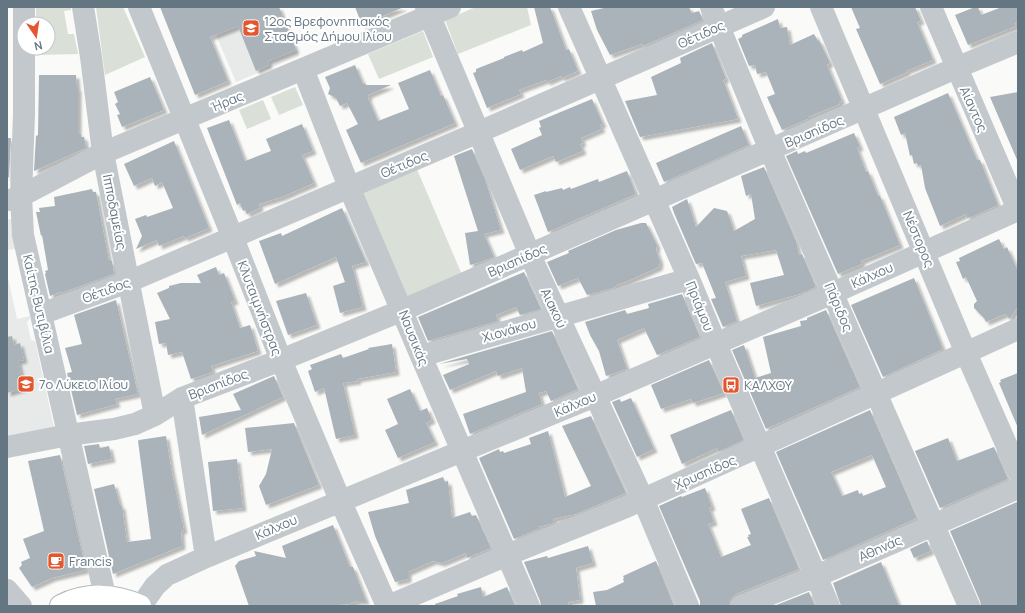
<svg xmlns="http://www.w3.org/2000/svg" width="1025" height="613" viewBox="0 0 1025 613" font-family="Manrope,sans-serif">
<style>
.built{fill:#e8e9e9}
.green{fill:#dadfd7}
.building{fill:#aab3b9;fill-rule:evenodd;filter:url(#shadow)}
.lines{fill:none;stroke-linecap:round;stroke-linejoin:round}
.major-casing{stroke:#b5babe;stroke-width:24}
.minor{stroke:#c3c8cc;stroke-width:22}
.major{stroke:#fff;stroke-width:22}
.labels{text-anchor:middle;stroke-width:4;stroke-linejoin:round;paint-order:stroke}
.poi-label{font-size:13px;fill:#657683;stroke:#fff;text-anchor:start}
.street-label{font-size:13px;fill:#657683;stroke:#fff}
</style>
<defs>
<filter id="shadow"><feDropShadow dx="3.5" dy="3.5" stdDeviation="1" flood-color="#0004"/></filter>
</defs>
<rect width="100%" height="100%" fill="#fafaf8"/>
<path class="built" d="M204,7H279L299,56L236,82Z
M13,218L15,249L7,250V220Z
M7,273L17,319L30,316V319L27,322L31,340L35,341L54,427L7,436Z"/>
<path class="green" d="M36,7H71V10L64,11L68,34H74L78,54L37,55V48H48V24H36Z
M96,7H123L145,57L105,75Z
M476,7H527L531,25L458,54L445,20Z
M423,31L433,57L379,79L368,54Z
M295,87L303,105L279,115L271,97Z
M263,100L271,119L247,129L239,110Z
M416,167L463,277L406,301L358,192Z"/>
<path class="building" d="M160,7H279L296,50L268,61L269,65L256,71L238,26L210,37L228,81L195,95Z
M355,7H404L362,25Z
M534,7H550L566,50L569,49L578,71L562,78L561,76L547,82L546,80L519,90L521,94L487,108L473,73L476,72V69L504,58V57L522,50L523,52L543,43Z
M608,7H689L692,13L699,11L703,20L643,46L642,44L610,55L597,30L591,11Z
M851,7H915L921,21L917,22L933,60L906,71L907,72L880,84L856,29L860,28Z
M975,7H978L981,15L1002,7H1018V22L1015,23L1016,26L968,45L955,15Z
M778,19L780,28L787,27L790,45L814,34L818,41L819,40L830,63L827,65L842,101L839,102L840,104L808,117V119L782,130L767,97L775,94L766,72L757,74L755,65L749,66L738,39L742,37V35Z
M712,43L726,79L723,80L738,119L640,137L625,101L657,95L651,77L681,63L680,58Z
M355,65L363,84L365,83L366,85H391L368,95L369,97L368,98L378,121L409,109L398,83L430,70L441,96L443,95L455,123L361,163L346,130L358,124L347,103L340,106L336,98L328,94L330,88L325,77Z
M39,75H76L77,88H78V134H81V137H84L86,148L34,171L36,136L38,135Z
M150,77L164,110L122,127L117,115L120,114L115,104L118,102L114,92Z
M1018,92V162L990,97Z
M948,93L977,160H980L998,205L974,216L967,218L966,214L940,226L925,188L921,165L918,166L917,163L914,164L912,155L910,156L905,133L901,135L894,117Z
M592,99L603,124L600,125L602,129L581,138L583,143L580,144L583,151L556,162L553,156L520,170L511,149L542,135L539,128L541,127L539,121Z
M229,120L245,161L271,151L266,139L302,124L313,151L302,155L314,183L282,197L259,204L260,208L247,214L245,210L243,211L240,203L237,205L207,128Z
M741,126L749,145L664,182L656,163Z
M854,133L860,147L857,148L866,172L868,171L878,196H880L900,245L861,261L862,264L838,274L786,156L797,151L798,154L805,151L806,153Z
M7,138H11L9,177L7,178Z
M174,141L209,228L185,238L184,236L159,246L157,240L136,249L142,236L135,219L146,215L147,217L173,208L162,182L155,186L152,178L134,186L124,164Z
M472,149L485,179L501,230L484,234L494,257L481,262L470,265L465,233L478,231L454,156Z
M764,167L796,241L799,255L802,254L816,287L800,294L756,306L750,283L784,275L776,250L741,256L746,276L725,282L737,321L723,327L711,299L716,298L702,263L696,264L674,213L672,207L687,199L696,227L714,208L727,211L734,231L755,219L751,194L746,196L741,176Z
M627,171L636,194L548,232L534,195L546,191V192L562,188L563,190L570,187L571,189L598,179L599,182Z
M92,189L93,192H96L109,261H112L114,274L61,293L60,292L50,296L45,274L46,273L45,271L48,270L42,235L41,236L36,212H40L39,208L55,206L54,197Z
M342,208L366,262L352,266L363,307L340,313L333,286L345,282L336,257L275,284L259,241L281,233L282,236Z
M641,223H646L657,245L656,250L660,261L659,267L628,281L616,285V286L613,288L587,295L578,278L558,286L547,262L569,253L568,251L616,230Z
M999,239L1004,249L1007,247L1018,271V306L1010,319L1005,314L986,322L984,318L974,308V304L977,301L966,277L963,279L956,262L960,261L959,258Z
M216,267L219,275L224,273L235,301L231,302L240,328L250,325L258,351L211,366L213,372L191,379L182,352L168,355L166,343L159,344L155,322L170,319L157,293L169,288V286L181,283H201L197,275Z
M524,272L541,309L520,315L516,307L496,315L498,321L428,341L418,317Z
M914,278L943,349L883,377L851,305Z
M306,293L317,325L288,335L276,301Z
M682,294L700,337L657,355L644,328L617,340L627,369L606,376L599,351L590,335L585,322L625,310L627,314L649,308L648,304Z
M116,300L138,394L115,399L117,404L77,415L67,373L72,372L65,348L82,344L74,315Z
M826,310L860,387L766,429L732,350L744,345L755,378L771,373L763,337L801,326L800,321L807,320V318Z
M552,331L578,389L551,401L546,391L539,393L542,404L470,434L463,414L526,392L522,368L498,376L496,371L450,390L443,375L469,364L467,359L439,364Z
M12,336L14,345L20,343L24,360L18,361L24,388L7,393V337Z
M392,344L396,372L357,379L358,381L343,383L355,435L336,439L324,388L315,392L308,371L312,369L310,365L341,354L343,358L369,349L368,348Z
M709,360L724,393L693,403L691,399L661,409L651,385Z
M1018,373V428L999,383L1001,382L1000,380Z
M274,376L283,397L202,435L199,417L241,410L233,394Z
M410,389L420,411L427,408L432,420L426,423L435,442L398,458L385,430L398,424L387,399Z
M631,398L654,449L637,457L612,402L620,399L621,402Z
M731,410L744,440L718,452L717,448L682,464L670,435Z
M870,410L917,518L823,560L776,452ZM872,455L886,487L863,496L862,493L859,494L858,490L842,496L831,472Z
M591,416L626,493L576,514L553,519L554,523L538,527V529L514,539L479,458L499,449L500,452L503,451L504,453L531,444L529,438L548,431L565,497L591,486L562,426Z
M294,423L319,485L266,505L259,486L266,474L272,449L248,452L245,428Z
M166,436L171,468L184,530L181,531L182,546L113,574L94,489L114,484L120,505L122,506L127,542L151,539L138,441L139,440Z
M948,438L957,461L994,447L1008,479L940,508L915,451Z
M99,444L100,448L109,446L112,459L88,464L84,446Z
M60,455L86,570L52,578L32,587L19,568L22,565L21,562L30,558L23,539L44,531L28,461Z
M237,459L243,508L213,511L208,462Z
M443,477L445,482L448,481L452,518L470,512L472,516L476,515L491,548L467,558L466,553L442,563L433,561L408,572V579L395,582L375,536L368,512L409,503L406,490Z
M705,488L712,507L709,508L714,522L708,524L721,557L751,545L747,537H749L748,535L751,534L741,509L769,498L799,569L736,594L731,599L729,606H700V601L659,506L681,496L682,497Z
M1017,502L1018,606H981L980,601L950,531Z
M333,525L350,567H353L366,601H357L349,604L326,606H249L235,566L239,561L256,556L254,551L286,558L282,546Z
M927,541L931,551L914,558L910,549Z
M588,546L593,563L576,568L580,600L568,602L569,606H541L540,601L524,562L547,556L548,558Z
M656,561L674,606H596L593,592L607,590L624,582L623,579L624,578L623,576Z
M881,562L899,606H841L833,583Z
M481,587L483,597L507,587L515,606H435V604L458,596L457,594Z
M809,592L815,606H774Z"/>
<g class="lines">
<g class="major-casing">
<path id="major" d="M61,606C86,593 114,594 140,606"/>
</g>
<path class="minor" d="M24,7V114L21,196L23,235L105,596
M83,7L91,57L103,153L155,415
M139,7L233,238L281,360L340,500L387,606
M426,7L530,255L643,499L688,606
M569,7L689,279L716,344L829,606
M711,7L770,150L969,606
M821,7L966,353L1018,471
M931,7L1018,210
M303,69L349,187L421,356L529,606
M10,200L21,196L103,153L450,7
M41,314L128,282L479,132L764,7
M421,356L689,279
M182,398L206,557
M7,447L68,435L114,429L135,424L155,415L182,398L281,360L403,310L956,68L1018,42
M7,590L21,606
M141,606L155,586L167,575L206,557L595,396L833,293L1018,210
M388,606L507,555L626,507L1018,329
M741,606L833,569L1018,488"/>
<use href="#major" class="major"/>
</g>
<defs>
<g id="school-square" transform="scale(0.9)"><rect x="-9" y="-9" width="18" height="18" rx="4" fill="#e4572e" stroke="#fff"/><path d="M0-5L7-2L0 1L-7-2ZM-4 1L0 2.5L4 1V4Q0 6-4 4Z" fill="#fff"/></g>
<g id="bus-square" transform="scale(0.9)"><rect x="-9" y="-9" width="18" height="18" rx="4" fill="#e4572e" stroke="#fff"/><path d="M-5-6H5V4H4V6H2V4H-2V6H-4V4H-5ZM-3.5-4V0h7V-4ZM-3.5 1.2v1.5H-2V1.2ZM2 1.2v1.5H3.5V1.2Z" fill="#fff"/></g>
<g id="cafe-square" transform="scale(0.9)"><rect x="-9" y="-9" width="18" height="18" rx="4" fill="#e4572e" stroke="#fff"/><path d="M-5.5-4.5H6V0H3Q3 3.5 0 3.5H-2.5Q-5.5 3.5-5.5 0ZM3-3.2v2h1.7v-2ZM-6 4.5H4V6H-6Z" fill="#fff"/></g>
</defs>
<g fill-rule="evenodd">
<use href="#school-square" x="251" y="28"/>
<use href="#school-square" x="26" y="384"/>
<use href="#bus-square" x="731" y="385"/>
<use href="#cafe-square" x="56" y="561"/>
</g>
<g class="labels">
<g class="poi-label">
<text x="264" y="26">12ος Βρεφονηπιακός<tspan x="264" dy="15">Σταθμός Δήμου Ιλίου</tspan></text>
<text x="39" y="389">7ο Λύκειο Ιλίου</text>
<text x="744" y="390">ΚΑΛΧΟΥ</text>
<text x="69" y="566">Francis</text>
</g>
<g class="street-label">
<text transform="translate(701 34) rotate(-24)" y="5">Θέτιδος</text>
<text transform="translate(227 101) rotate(-22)" y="5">Ήρας</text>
<text transform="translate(974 109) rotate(66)" y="5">Αίαντος</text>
<text transform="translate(814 131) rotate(-23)" y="5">Βρισηίδος</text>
<text transform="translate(404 164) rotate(-23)" y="5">Θέτιδος</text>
<text transform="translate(115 212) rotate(79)" y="5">Ιπποδαμείας</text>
<text transform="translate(919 239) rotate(67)" y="5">Νέστορος</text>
<text transform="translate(517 260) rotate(-24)" y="5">Βρισηίδος</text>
<text transform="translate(872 275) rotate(-24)" y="5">Κάλχου</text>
<text transform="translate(106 290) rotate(-20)" y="5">Θέτιδος</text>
<text transform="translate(39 304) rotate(77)" y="5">Καίτης Βυτιβίλια</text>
<text transform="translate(700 306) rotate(68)" y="5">Πριάμου</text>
<text transform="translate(839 307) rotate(67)" y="5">Πάριδος</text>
<text transform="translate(260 308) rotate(69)" y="5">Κλυταιμνήστρας</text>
<text transform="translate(554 308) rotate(65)" y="5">Αιακού</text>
<text transform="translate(509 330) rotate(-16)" y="5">Χιονάκου</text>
<text transform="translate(414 338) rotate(68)" y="5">Ναυσικάς</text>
<text transform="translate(218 384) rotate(-21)" y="5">Βρισηίδος</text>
<text transform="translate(575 404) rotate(-23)" y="5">Κάλχου</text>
<text transform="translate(705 472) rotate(-24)" y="5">Χρυσηίδος</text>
<text transform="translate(276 527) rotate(-23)" y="5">Κάλχου</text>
<text transform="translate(880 548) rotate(-24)" y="5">Αθηνάς</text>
</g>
</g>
<rect width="1025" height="613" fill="none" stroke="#657683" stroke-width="16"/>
<g transform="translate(36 36) rotate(167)"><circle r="19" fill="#ffffff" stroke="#c1c8cd"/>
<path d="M0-3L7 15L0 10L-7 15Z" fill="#e4572e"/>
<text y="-6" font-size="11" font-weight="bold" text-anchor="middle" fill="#657683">N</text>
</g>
</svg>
